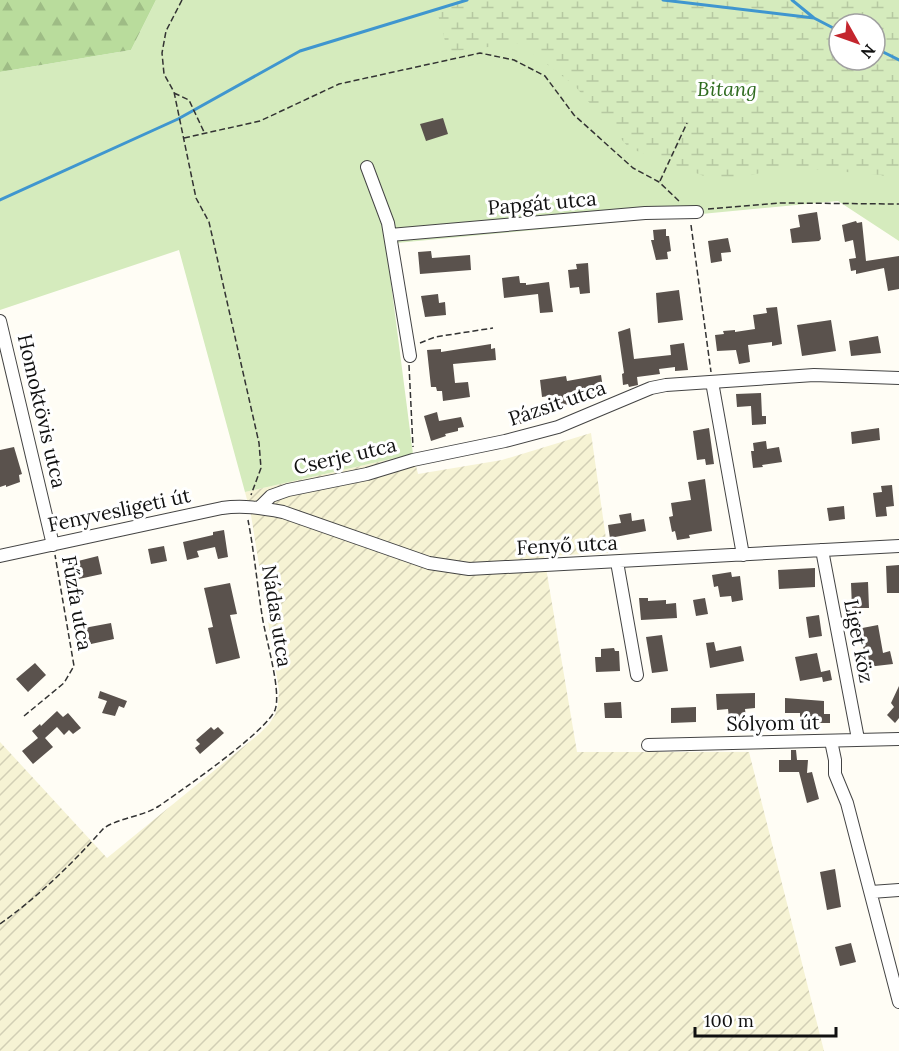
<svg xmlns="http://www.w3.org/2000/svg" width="899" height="1051" viewBox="0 0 899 1051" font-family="Lora,serif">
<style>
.farmland{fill:url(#farmland-furrows)}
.grass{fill:#d5ebbd}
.forest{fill:url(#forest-firs)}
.wetland{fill:url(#wetland-marsh);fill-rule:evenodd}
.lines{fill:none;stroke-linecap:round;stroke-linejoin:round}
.stream{stroke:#3f96cf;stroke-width:3}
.building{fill:#5a524d}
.minor-casing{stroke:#444;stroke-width:14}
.path{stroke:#333;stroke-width:1.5;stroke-dasharray:6 3;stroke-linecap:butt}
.minor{stroke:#fff;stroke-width:12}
.labels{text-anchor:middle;stroke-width:6;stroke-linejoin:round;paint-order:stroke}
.park-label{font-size:20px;font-style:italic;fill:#2f6b1f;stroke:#fff}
.street-label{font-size:20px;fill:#111;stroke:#fff}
</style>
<defs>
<pattern id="farmland-furrows" width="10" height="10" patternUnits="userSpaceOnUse" patternTransform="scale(1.5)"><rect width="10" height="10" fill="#f6f3d4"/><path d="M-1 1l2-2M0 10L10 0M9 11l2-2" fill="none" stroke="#d2cfb5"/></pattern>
<pattern id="forest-firs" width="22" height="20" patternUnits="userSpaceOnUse" patternTransform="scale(1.5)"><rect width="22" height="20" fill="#b9dc9c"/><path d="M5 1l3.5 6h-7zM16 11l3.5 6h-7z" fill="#9ebc85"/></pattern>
<pattern id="wetland-marsh" width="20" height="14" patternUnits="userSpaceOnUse" patternTransform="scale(1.5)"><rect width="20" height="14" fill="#d5ebbd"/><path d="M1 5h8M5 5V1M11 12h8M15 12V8" fill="none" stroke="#b6c8a1"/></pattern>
</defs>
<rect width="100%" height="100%" fill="#fffdf5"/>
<path class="farmland" d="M591,433L608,553L544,556L577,752H749L824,1051H0V742L107,858L259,734L269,724L275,715L278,705L279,690L251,515L245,492L413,454L418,474L502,460Z"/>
<path class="grass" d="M156,0H818L839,24V60H875L899,47V241L838,201L386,244L413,454L245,492L179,250L0,310V72L131,50Z"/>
<path class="forest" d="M0,0H156L131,50L0,72Z"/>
<path class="wetland" d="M434,0H899V182L881,175L788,167L720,182L629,148L574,85L519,43L448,52ZM839,24H875V60H839Z"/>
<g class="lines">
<path class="stream" d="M663,0L814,18
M792,0L814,18L839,31
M875,48L899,60
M0,200L178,119L300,51L467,0"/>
</g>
<path class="building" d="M443,118L448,134L426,141L420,124Z
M817,212L821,239L819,241L792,243L790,229L800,227L798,215Z
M856,221L857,223L862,222L866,261L899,256V289L888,291L884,268L856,274V270L851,271L849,259L856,258L853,240L845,242L842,225Z
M666,229V236H669L671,251L667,252L668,259L656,260L651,240H654L653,230Z
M728,238L731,252L721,253L722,261L711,263L708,241Z
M431,251L432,258L470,255L471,270L420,274L418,252Z
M588,263L590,293L580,294L579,287L570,288L568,270L577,269L576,264Z
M519,276L520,283H526V285L549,282L553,312L540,313L538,294L504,298L502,278Z
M679,290L683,320L658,323L656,293Z
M438,294L439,303L445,302L446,315L425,317L421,296Z
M777,307L782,344L772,346V342L748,345L750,362L739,364L736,350L717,351L715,335L724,334L723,331L735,330V332L755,329L753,315L767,313L766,308Z
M831,320L836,351L802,356L797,325Z
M630,328L634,359L671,355L670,345L684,343L688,370L675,371V367L659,369L660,374L637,377L638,385L629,387L628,384L623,385L622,374L624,373L618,332Z
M878,336L881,353L851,356L849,341Z
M491,344V349L495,348L496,360L453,364L455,383L468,382L470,397L443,401L442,391H437L436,387H431L427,350L441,349V352Z
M601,375L603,388H600L601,393L590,395L589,390L569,394L570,404L557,406L555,395L542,397L540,380L566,376L567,381Z
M761,393L762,416H766V424L752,425L751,406L737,407L736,394Z
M532,411L534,420L513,426L512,417Z
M437,412L439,421L461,417L464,427L458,428V431L445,434L446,436L431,441L424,416Z
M709,428L714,464L706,465L705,459L697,460L693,431Z
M879,428L880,440L852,444L851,432Z
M766,441L767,449L779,447L782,462L762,465L763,467L753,468L751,451H754L753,443Z
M14,447L22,474L19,475L20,482L6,487V485L0,487V450Z
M705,479L712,531L689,535L690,538L677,540L675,531L672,532L669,517L673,516L671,503L691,500L688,482Z
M892,485L894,506L886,507L887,516L876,517L873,493L882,492L881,486Z
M844,506L845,519L829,521L827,508Z
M631,513L632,521L644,519L646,531L610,538L608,525L621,523L619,515Z
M224,530L228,557L218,559L215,547L197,551L199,557L187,560L183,542L213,535V532Z
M164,546L167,561L151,564L148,549Z
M98,556L102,574L74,580L70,563Z
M899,565V593H887L886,566Z
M815,568V587L779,589L778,570Z
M731,572L732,577L740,576L743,600L732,602L731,596L720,597L718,586L714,587L712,575Z
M868,582L869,608H852L851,583Z
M230,583L237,614L230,615L240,658L216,664L208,628L213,627L204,588Z
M639,598H648V601L666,600V604L676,603L677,618L641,620Z
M705,598L708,614L696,616L693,600Z
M819,615L822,636L809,638L806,617Z
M111,623L114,639L91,644L89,639H86L84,628Z
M878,625L883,653L890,651L893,664L867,667L862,641L859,642L857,629Z
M662,635L668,671L652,673L646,637Z
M714,642L716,651L741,646L744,661L710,668L706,643Z
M614,648L615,651H619L620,671L596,672L595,657H601V649Z
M817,653L821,672L830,670L832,680L823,682L822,677L800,681L795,657Z
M35,663L46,675L28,692L16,679Z
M899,686V718L895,723L887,715L894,707L891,703Z
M100,691L127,701L124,708L119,706L115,716L102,713L107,701L98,698Z
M755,693V708L745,709L746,718H729L728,709L717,710L716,694Z
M785,698L824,701V714H830V723H819V717H800V713H785Z
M621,702L622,718H605L604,703Z
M696,707V722L671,723V708Z
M57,711L63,717L68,713L81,728L73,734L69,730L64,735L57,727L45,738L53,747L33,764L22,751L38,738L32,731L40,724L41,726Z
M211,727L214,730L218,727L224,733L200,754L195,748L200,744L196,740Z
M791,750H796L797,760H808L807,773L812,772L819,799L807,803L799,772H779V760H791Z
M835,869L841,907L827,910L820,872Z
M851,943L856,962L840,966L835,947Z"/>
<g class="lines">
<g class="minor-casing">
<path id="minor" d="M367,167L388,223L410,356
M390,235L645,213L697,212
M0,321L53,545
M712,382L743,555
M260,507L271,496L288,490L367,474L413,460L505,441L558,427L651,388L666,385L814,375L899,378
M822,550L858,739
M0,556L222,508C243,505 262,508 283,512L429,563L469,569L899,546
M617,562L637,675
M831,741L835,760V774L847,803L899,1002
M648,745L899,739
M871,892L899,890"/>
</g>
<path class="path" d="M182,0L166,31L162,53L164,74L174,92L196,198L209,222L259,443L261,468L251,495
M174,93L189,100L204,132
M184,138L260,121L339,84L480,53L514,60L545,76L574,115L633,168L659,182L679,201
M660,181L687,123
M708,209L781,203L899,204
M691,225L711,372
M420,343L435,337L493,328
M409,365L413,447
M24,716L64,683L74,666L55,555
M0,924C39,896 72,864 104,828C121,817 142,817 159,806C182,790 266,732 275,710C282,691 265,637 262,615C257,583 254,551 248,520"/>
<use href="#minor" class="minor"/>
</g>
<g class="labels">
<g class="park-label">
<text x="727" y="96">Bitang</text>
</g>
<g class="street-label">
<text transform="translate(542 203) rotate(-5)" y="7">Papgát utca</text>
<text transform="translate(557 403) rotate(-19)" y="7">Pázsit utca</text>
<text transform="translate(42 411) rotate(77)" y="7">Homoktövis utca</text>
<text transform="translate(345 456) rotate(-13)" y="7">Cserje utca</text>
<text transform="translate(119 510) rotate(-12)" y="7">Fenyvesligeti út</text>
<text transform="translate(567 545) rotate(-3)" y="7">Fenyő utca</text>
<text transform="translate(77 603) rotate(80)" y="7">Fűzfa utca</text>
<text transform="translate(277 616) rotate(81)" y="7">Nádas utca</text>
<text transform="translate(859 641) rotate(79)" y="7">Liget köz</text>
<text transform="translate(773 723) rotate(-1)" y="7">Sólyom út</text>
</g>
</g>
<g transform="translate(857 42) rotate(130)"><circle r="28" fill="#ffffff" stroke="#a0a0a0" stroke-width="1.5"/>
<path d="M0-4.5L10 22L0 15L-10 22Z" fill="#c4262e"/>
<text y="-9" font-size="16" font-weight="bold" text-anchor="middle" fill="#111111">N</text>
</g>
<path d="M695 1027v9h141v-9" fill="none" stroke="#111111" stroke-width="3"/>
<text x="704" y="1027" font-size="18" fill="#111111" stroke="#ffffff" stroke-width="4.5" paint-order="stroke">100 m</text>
</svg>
